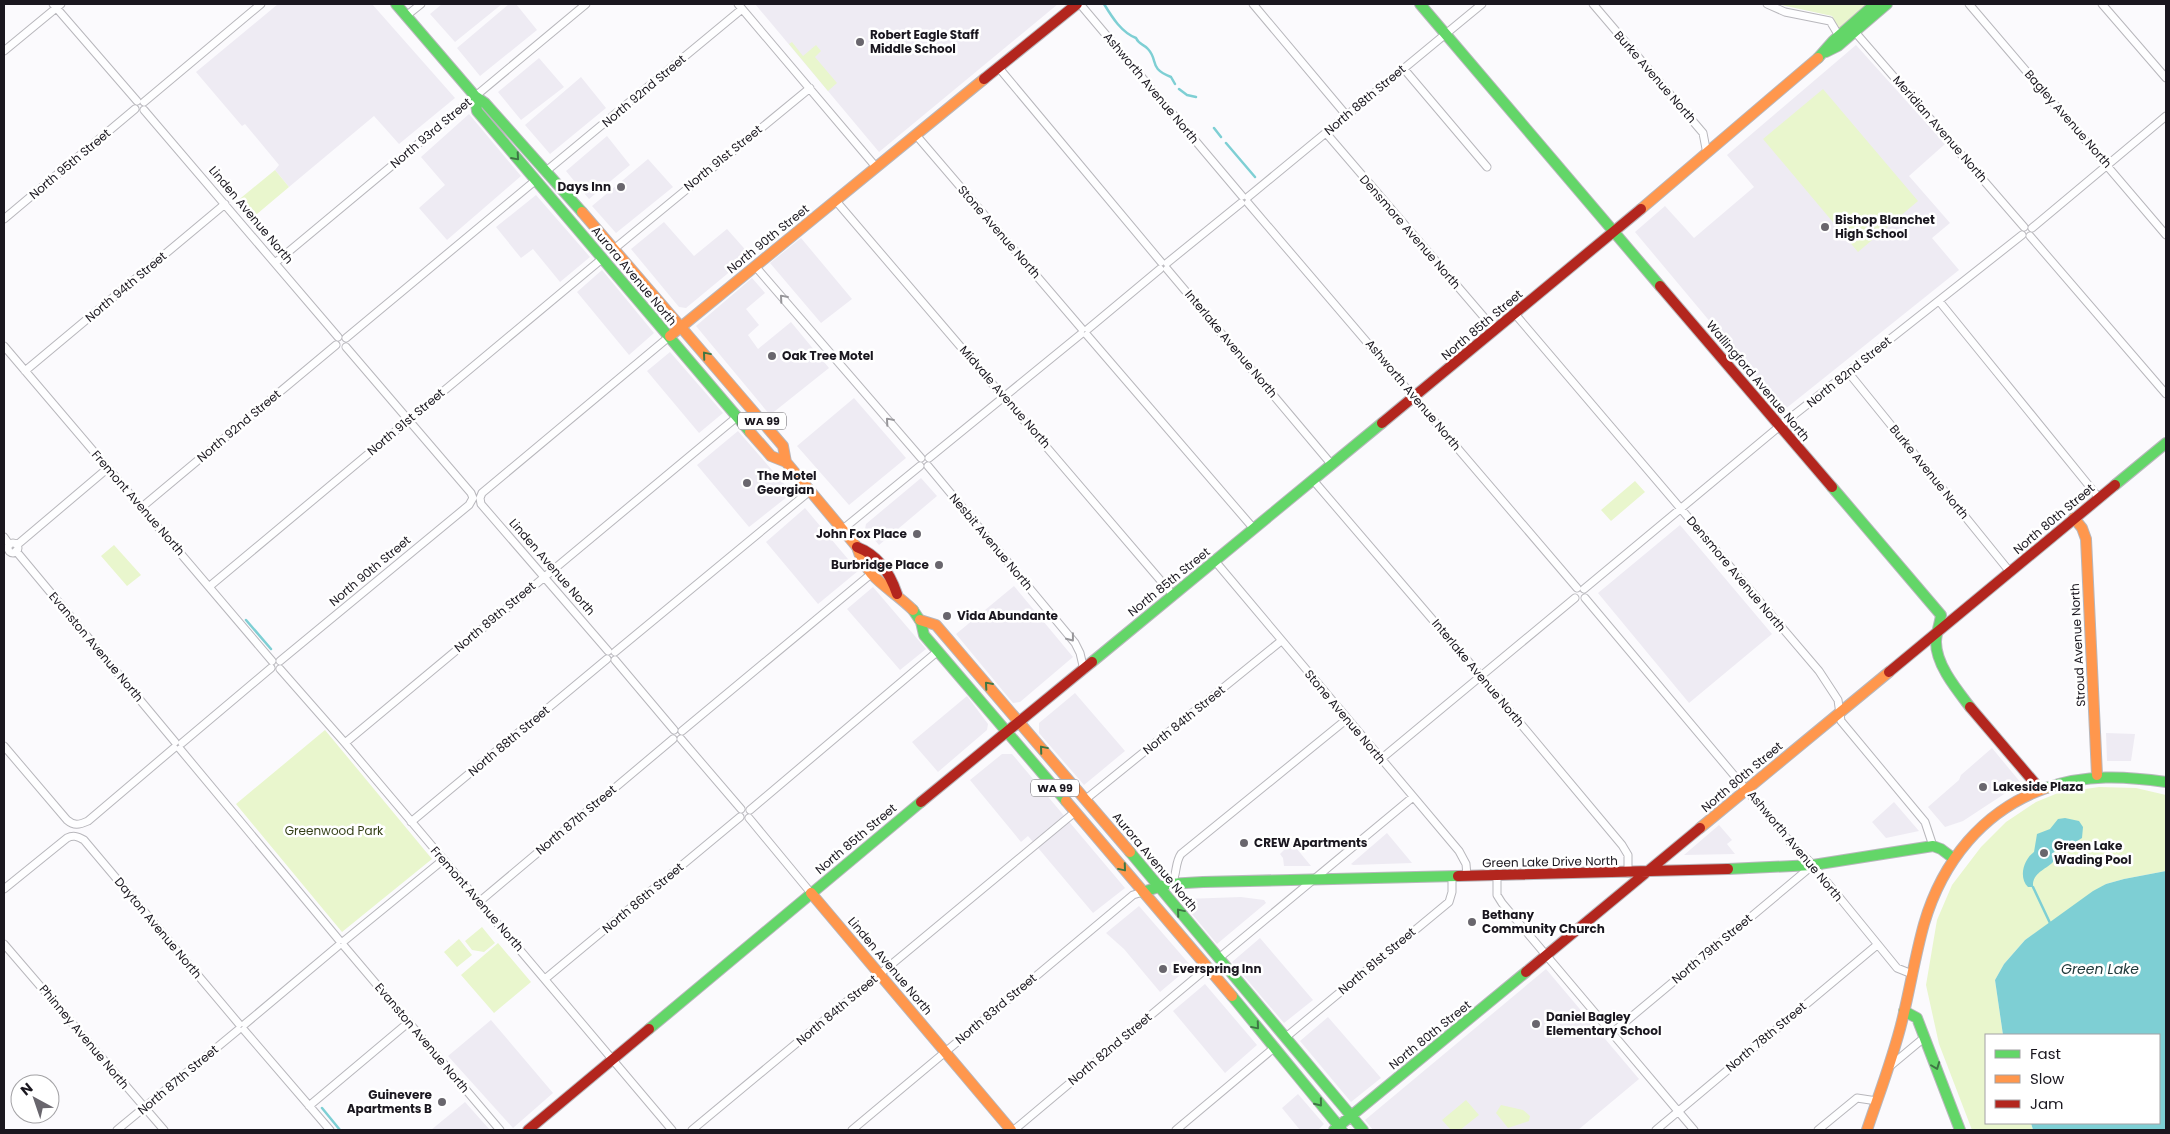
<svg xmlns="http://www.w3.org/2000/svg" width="2170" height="1134" viewBox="0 0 2170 1134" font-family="Poppins,sans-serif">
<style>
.built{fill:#eeebf3}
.green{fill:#e9f6cd}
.water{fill:#7ecfd4}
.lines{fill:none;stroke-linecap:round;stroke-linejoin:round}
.stream{stroke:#7ecfd4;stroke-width:2.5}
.street-casing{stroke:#b8b7bc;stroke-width:9}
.fast-casing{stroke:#b8b7bc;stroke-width:12}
.slow-casing{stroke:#b8b7bc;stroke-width:12}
.jam-casing{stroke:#b8b7bc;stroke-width:12}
.street{stroke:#fefeff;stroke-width:7}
.fast{stroke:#63d668;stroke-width:10}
.slow{stroke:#ff974d;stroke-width:10}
.jam{stroke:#b3261e;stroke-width:10}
.oneway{stroke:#3e7644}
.oneway2{stroke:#97969a}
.poi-dot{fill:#69666d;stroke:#fff;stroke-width:2}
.labels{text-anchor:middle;stroke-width:5;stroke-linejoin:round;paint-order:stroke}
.shield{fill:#fff;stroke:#5f5d62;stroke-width:1}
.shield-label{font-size:11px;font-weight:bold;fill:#1a171f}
.poi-label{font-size:12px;font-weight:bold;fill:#1a171f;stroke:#fff;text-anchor:start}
.street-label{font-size:12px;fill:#1a171f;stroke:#fff}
.park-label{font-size:12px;fill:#354018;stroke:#fff}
.water-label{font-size:14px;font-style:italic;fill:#203a3b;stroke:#fff}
</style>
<rect width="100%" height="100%" fill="#fbfafd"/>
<path class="built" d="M278,4H372L455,98L399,144L374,116L289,187L275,170L279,165L245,124L242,126L196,72Z
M442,4H502L455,42L430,14Z
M509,4H516L537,30L480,76L457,48Z
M755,4H1058L879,152Z
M1856,45L1945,144L1909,176L1950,223L1932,238L1959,270L1784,410L1635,232L1665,206L1694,238L1754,187L1727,155Z
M539,58L564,87L521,120L498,92Z
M581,77L606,108L550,154L525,125Z
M469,114L521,176L447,240L419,208L445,185L421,157Z
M607,136L630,165L589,199L566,171Z
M648,159L673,187L616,233L592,206Z
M536,195L590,257L560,282L533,249L521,258L496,227Z
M664,222L694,256L727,229L750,255L686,308L679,307L631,249Z
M801,238L852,299L821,323L770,263Z
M602,270L654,333L629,355L577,292Z
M752,278L765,293L746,309L759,325L748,335L758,349L791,322L829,368L770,415L696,326Z
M670,352L723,413L699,433L647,371Z
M854,398L906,458L849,505L797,446Z
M738,431L792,493L749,527L697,465Z
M921,478L937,496L879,545L865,529L866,524Z
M805,508L858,571L818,604L766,542Z
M1680,525L1772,634L1689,703L1598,593Z
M1014,586L1073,657L1020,702L1013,703L956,634Z
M873,587L926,649L900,670L847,609Z
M1075,693L1125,751L1084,785L1039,733V723Z
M967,696L988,724L987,730L938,772L912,742Z
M2106,733L2135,734L2131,761H2107Z
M1992,748L2021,783L1963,821L1945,827L1928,807L1959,780L1961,775Z
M1002,754H1012L1125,888L1093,913L1028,836L1021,842L970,780Z
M1894,802L1919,831L1886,838L1872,822Z
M1719,825L1732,840L1727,844L1735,854L1684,855Z
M1387,833L1412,863L1353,865L1351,864Z
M1287,837L1311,866H1284L1283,858L1280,854L1284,850L1278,844Z
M1241,897L1264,900L1266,903L1217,944L1182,902L1185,899Z
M1139,906L1191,966L1160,992L1124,949L1106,933Z
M1260,938L1313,1000L1284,1023L1232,962Z
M1546,969L1639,1079L1578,1130H1373L1365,1120Z
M1205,984L1257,1045L1225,1073L1173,1011Z
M1328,1017L1381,1078L1351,1102L1300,1041Z
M491,1020L553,1093L513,1128L448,1056Z
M1298,1094L1324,1124L1318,1130H1300L1282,1108Z
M465,1102L490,1130H431Z"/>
<path class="green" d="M1777,4H1869L1839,29L1832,16Z
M792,42L803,56L816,45L821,51L815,57L837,83L828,91L789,44Z
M1823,89L1918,201L1858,252L1763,139Z
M275,170L289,187L251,219L236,202Z
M1635,481L1645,492L1611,521L1601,510Z
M114,545L141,575L127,586L101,556Z
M325,730L432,859L342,932L236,804Z
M2099,787L2136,788L2166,795V871L2124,879L2106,884L2025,940L2004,964L1995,980L2003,1035H1986V1123H2031L2033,1130H1972L1939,1044L1926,985L1937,920L1952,885L1981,847L2006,822L2036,802L2058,793Z
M482,927L495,943L484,952L472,950L465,941Z
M459,939L472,955L457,967L444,952Z
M498,943L531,982L494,1013L461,975Z
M1466,1100L1479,1115L1460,1130H1451L1442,1120Z
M1501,1105L1523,1110L1530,1116L1529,1121L1508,1128L1496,1113Z"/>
<path class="water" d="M2065,818L2079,821L2083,827L2082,838L2066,848L2055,847L2053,862C2045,870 2032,873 2033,887H2028C2018,877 2024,859 2034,852L2037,834L2050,829L2058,819Z
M2166,871V1130H2033L2031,1123H2159V1035H2003L1995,980L2004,964L2025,940L2093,891L2106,884L2124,879Z"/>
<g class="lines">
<path class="stream" d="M1104,4C1112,17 1121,32 1136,38C1139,45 1144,44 1148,49C1159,61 1148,68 1171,77L1175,84
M1179,89L1187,95L1196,97
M1214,128L1221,137
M1226,143L1255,177
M246,620L271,649
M2033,887L2050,923
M322,1108L340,1130"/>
<g class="street-casing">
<path id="street" d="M53,4L137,101
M738,4L876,167
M1080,4L1242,196
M1253,4L1347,116
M1593,4L1703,133L1707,154
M1767,4L1785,12L1830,21L1839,36
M1969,4L2166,235
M2102,4L2166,78
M406,16L421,4
M1855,32L2024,227
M4,51L61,4
M999,68L1161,262
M1404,69L1487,167
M144,102L261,4
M144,110L338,337
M1326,133L1495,330
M916,135L1082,329
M545,172L742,9
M1248,197L1482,4
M836,201L1173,595
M1248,203L1577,588
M4,219L135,109
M2032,228L2166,116
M2030,236L2166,394
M614,249L810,88
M275,263L586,4
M1167,263L1241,203
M755,266L921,458
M1167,269L1332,465
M1939,301L2099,498
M1515,314L1819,671L1838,700L1841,721L1925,822L1933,846
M1088,329L1160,269
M1087,335L1254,529
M346,338L536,180
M4,346L272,661
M25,371L225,204
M1848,372L2010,572
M929,458L1081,334
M928,466L1075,643L1080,653L1084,670
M1313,480L1474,668L1622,845L1628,855V873
M142,507L336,345
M843,529L920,466
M4,537L9,544
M8 548a5 5 0 1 1 10 0a5 5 0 1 1-10 0Z
M17,545L108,468
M16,551L175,742
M1215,561L1459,851L1466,864L1467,876
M210,586L603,258
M1584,589L1780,426L2022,235
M1585,598L1791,843L1813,865L1897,968L1912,974
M608,651L481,504L480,498L482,493L670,336
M615,652L811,490
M615,660L674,730
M280,661L469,505L473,498L471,493L346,347
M280,669L345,743L672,1130
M682,731L871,574
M681,739L741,809
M182,743L271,668
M345,743L738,416
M4,746L67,820C74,826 79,825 88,821L174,748
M180,749L339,940
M1381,759L1575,598
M1086,799L1281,641
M750,810L938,651
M749,818L811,893
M411,822L607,659
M1497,875V895L1502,903L1694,1130
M1172,884C1177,874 1175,862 1181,854L1347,719
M4,889L67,838C73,835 77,836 84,840L239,1024
M479,902L673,739
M344,941L443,860
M4,944L164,1130
M344,946L500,1130
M1219,958L1413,797
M545,979L740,817
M245,1024L338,946
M244,1030L330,1130
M1612,1033L1813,865
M1286,1037L1449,902L1452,892V877
M1889,1067L1925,1037
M309,1106L409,1022
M117,1130L238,1030
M692,1130L1075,812
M852,1130L1133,895L1143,892
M1014,1130L1207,968
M1176,1130L1275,1047
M1656,1130L1877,945
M1818,1130L1857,1098L1877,1101"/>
</g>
<g class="fast-casing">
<path id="fast" d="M396,4L475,96L485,103L582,212
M1420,4L1660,286
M1826,52L1838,46L1887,4
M1818,58L1833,41L1875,4
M475,96L477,111L750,432
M2115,485L2166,443
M1832,487L1941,615C1940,624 1936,633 1936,642C1936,665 1957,690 1970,707
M913,610L921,622L924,635L1066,801
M1092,662L1382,423
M2046,788C2086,774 2125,776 2166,782
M1130,852L1363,1130
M1728,869L1813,865L1933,846L1941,849L1953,858
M1143,892L1168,884L1203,882L1458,876
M1232,996L1342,1130
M1904,1011L1917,1018L1960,1130
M649,1029L921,802
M1334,1130L1526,972"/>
</g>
<g class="slow-casing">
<path id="slow" d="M1641,209L1818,58
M582,212L783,446L786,462
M670,336L984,79
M750,432L771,456L786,462L857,547C866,579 891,588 913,610
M2074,518L2082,528L2086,539L2097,775
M920,620L936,625L1130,852
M1066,801L1232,996
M1700,828L1889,672
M811,893L1011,1130
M1867,1130C1879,1094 1893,1058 1902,1021C1910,989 1915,956 1924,924C1942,862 1983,810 2046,788"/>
</g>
<g class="jam-casing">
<path id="jam" d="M984,79L1077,4
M1660,286L1832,487
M1382,423L1641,209
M857,547C878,555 890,573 897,594
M1889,672L2115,485
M1970,707L2039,788
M921,802L1092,662
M1458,876L1728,869
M1526,972L1700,828
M528,1130L649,1029"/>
</g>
<use href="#street" class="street"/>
<use href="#fast" class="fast"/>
<use href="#slow" class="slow"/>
<use href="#jam" class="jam"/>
</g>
<defs><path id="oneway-chevron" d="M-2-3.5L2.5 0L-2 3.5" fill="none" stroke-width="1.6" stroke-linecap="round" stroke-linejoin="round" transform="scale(1.25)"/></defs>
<g class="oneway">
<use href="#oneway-chevron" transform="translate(516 157) rotate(49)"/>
<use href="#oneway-chevron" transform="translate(706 355) rotate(-130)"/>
<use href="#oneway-chevron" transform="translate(988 685) rotate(-131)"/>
<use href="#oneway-chevron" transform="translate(1043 749) rotate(-130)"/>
<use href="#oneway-chevron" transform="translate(1123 868) rotate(50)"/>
<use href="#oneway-chevron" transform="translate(1180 912) rotate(-130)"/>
<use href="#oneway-chevron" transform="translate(1256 1026) rotate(50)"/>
<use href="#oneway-chevron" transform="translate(1936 1066) rotate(69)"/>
<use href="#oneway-chevron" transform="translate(1319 1103) rotate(51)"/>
</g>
<g class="oneway2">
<use href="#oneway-chevron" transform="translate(783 298) rotate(-131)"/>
<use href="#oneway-chevron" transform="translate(889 421) rotate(-131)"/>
<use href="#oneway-chevron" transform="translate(1071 638) rotate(52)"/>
</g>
<g class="poi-dot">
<circle cx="860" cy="42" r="5"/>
<circle cx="621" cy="187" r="5"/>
<circle cx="1825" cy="227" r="5"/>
<circle cx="772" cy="356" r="5"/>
<circle cx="747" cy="483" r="5"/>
<circle cx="917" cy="534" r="5"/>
<circle cx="939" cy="565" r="5"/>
<circle cx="947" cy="616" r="5"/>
<circle cx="1983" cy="787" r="5"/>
<circle cx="1244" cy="843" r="5"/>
<circle cx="2044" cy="853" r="5"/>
<circle cx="1472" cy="922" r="5"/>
<circle cx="1163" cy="969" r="5"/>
<circle cx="1536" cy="1024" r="5"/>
<circle cx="442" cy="1102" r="5"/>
</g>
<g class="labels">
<g class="shield">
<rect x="738" y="412.5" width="48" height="17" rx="4"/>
<rect x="1031" y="779.5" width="48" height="17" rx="4"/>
</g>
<g class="shield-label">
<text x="762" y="425">WA 99</text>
<text x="1055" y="792">WA 99</text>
</g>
<g class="poi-label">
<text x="870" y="39">Robert Eagle Staff<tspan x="870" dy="14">Middle School</tspan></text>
<text x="611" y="191" text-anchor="end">Days Inn</text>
<text x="1835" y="224">Bishop Blanchet<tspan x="1835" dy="14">High School</tspan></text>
<text x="782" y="360">Oak Tree Motel</text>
<text x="757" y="480">The Motel<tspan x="757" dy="14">Georgian</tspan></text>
<text x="907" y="538" text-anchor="end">John Fox Place</text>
<text x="929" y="569" text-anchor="end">Burbridge Place</text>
<text x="957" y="620">Vida Abundante</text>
<text x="1993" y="791">Lakeside Plaza</text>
<text x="1254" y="847">CREW Apartments</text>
<text x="2054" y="850">Green Lake<tspan x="2054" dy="14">Wading Pool</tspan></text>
<text x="1482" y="919">Bethany<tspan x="1482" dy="14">Community Church</tspan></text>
<text x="1173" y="973">Everspring Inn</text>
<text x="1546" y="1021">Daniel Bagley<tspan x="1546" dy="14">Elementary School</tspan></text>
<text x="432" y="1099" text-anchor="end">Guinevere<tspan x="432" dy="14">Apartments B</tspan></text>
</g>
<g class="street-label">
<text transform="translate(1655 77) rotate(49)" y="4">Burke Avenue North</text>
<text transform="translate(1151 88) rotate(50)" y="4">Ashworth Avenue North</text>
<text transform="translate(644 91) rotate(-40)" y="4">North 92nd Street</text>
<text transform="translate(1365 100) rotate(-40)" y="4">North 88th Street</text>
<text transform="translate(2068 119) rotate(49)" y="4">Bagley Avenue North</text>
<text transform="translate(1940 129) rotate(49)" y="4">Meridian Avenue North</text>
<text transform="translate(431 133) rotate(-40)" y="4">North 93rd Street</text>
<text transform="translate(723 158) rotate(-39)" y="4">North 91st Street</text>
<text transform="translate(70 164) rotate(-40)" y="4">North 95th Street</text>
<text transform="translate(251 215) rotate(50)" y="4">Linden Avenue North</text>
<text transform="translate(999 232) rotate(49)" y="4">Stone Avenue North</text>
<text transform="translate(1410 232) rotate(49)" y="4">Densmore Avenue North</text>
<text transform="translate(768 239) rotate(-39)" y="4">North 90th Street</text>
<text transform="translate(634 276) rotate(50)" y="4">Aurora Avenue North</text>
<text transform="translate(126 287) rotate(-40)" y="4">North 94th Street</text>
<text transform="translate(1482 325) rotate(-40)" y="4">North 85th Street</text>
<text transform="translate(1231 344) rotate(50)" y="4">Interlake Avenue North</text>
<text transform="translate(1849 372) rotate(-39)" y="4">North 82nd Street</text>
<text transform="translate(1758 381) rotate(50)" y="4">Wallingford Avenue North</text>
<text transform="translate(1413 395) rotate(50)" y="4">Ashworth Avenue North</text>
<text transform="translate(1005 397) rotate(49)" y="4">Midvale Avenue North</text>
<text transform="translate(406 422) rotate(-40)" y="4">North 91st Street</text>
<text transform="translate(239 426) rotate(-40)" y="4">North 92nd Street</text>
<text transform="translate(1929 472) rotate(51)" y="4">Burke Avenue North</text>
<text transform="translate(138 503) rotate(49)" y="4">Fremont Avenue North</text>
<text transform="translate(2054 519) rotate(-40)" y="4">North 80th Street</text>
<text transform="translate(991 542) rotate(50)" y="4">Nesbit Avenue North</text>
<text transform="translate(552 567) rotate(49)" y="4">Linden Avenue North</text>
<text transform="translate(370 571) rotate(-40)" y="4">North 90th Street</text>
<text transform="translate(1736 574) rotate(50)" y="4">Densmore Avenue North</text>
<text transform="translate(1169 582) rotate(-39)" y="4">North 85th Street</text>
<text transform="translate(495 617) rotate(-40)" y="4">North 89th Street</text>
<text transform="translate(2078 645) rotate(-93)" y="4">Stroud Avenue North</text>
<text transform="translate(96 647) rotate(50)" y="4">Evanston Avenue North</text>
<text transform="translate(1478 673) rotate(50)" y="4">Interlake Avenue North</text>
<text transform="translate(1345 717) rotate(50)" y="4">Stone Avenue North</text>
<text transform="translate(1184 720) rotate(-39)" y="4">North 84th Street</text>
<text transform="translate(509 741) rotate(-40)" y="4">North 88th Street</text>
<text transform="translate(1742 777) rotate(-40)" y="4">North 80th Street</text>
<text transform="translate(576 820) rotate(-40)" y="4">North 87th Street</text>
<text transform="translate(856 839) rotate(-40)" y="4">North 85th Street</text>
<text transform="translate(1795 846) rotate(50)" y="4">Ashworth Avenue North</text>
<text transform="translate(1155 862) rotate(50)" y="4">Aurora Avenue North</text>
<text transform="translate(1550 862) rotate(-1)" y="4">Green Lake Drive North</text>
<text transform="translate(643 898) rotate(-40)" y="4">North 86th Street</text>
<text transform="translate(477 899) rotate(49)" y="4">Fremont Avenue North</text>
<text transform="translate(158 928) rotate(50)" y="4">Dayton Avenue North</text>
<text transform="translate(1712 949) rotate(-40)" y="4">North 79th Street</text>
<text transform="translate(1377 961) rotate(-40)" y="4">North 81st Street</text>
<text transform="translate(890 966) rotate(50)" y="4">Linden Avenue North</text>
<text transform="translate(996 1009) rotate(-40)" y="4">North 83rd Street</text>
<text transform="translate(837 1010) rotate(-40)" y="4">North 84th Street</text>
<text transform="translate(1430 1035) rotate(-39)" y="4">North 80th Street</text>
<text transform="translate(84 1037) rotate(50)" y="4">Phinney Avenue North</text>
<text transform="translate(1766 1037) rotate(-40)" y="4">North 78th Street</text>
<text transform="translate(422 1038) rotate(50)" y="4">Evanston Avenue North</text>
<text transform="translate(1110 1049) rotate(-40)" y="4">North 82nd Street</text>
<text transform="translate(178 1080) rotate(-40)" y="4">North 87th Street</text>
</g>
<g class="park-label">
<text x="334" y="835">Greenwood Park</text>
</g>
<g class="water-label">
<text x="2100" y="974">Green Lake</text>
</g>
</g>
<rect width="2170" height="1134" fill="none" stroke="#1a171f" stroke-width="10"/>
<rect x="1985" y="1034" width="175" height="90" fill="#ffffff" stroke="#a3a2a5"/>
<rect x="1995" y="1050" width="25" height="8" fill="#63d668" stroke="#a3a2a5"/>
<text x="2030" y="1059" font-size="15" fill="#1a171f">Fast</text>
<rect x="1995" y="1075" width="25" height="8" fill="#ff974d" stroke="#a3a2a5"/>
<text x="2030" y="1084" font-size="15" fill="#1a171f">Slow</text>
<rect x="1995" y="1100" width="25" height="8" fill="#b3261e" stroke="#a3a2a5"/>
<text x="2030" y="1109" font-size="15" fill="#1a171f">Jam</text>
<g transform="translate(35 1099) rotate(320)"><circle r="24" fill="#ffffff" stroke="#a3a2a5"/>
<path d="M0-4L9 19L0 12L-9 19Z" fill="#69666d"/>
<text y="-8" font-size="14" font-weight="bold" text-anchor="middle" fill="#1a171f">N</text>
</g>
</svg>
